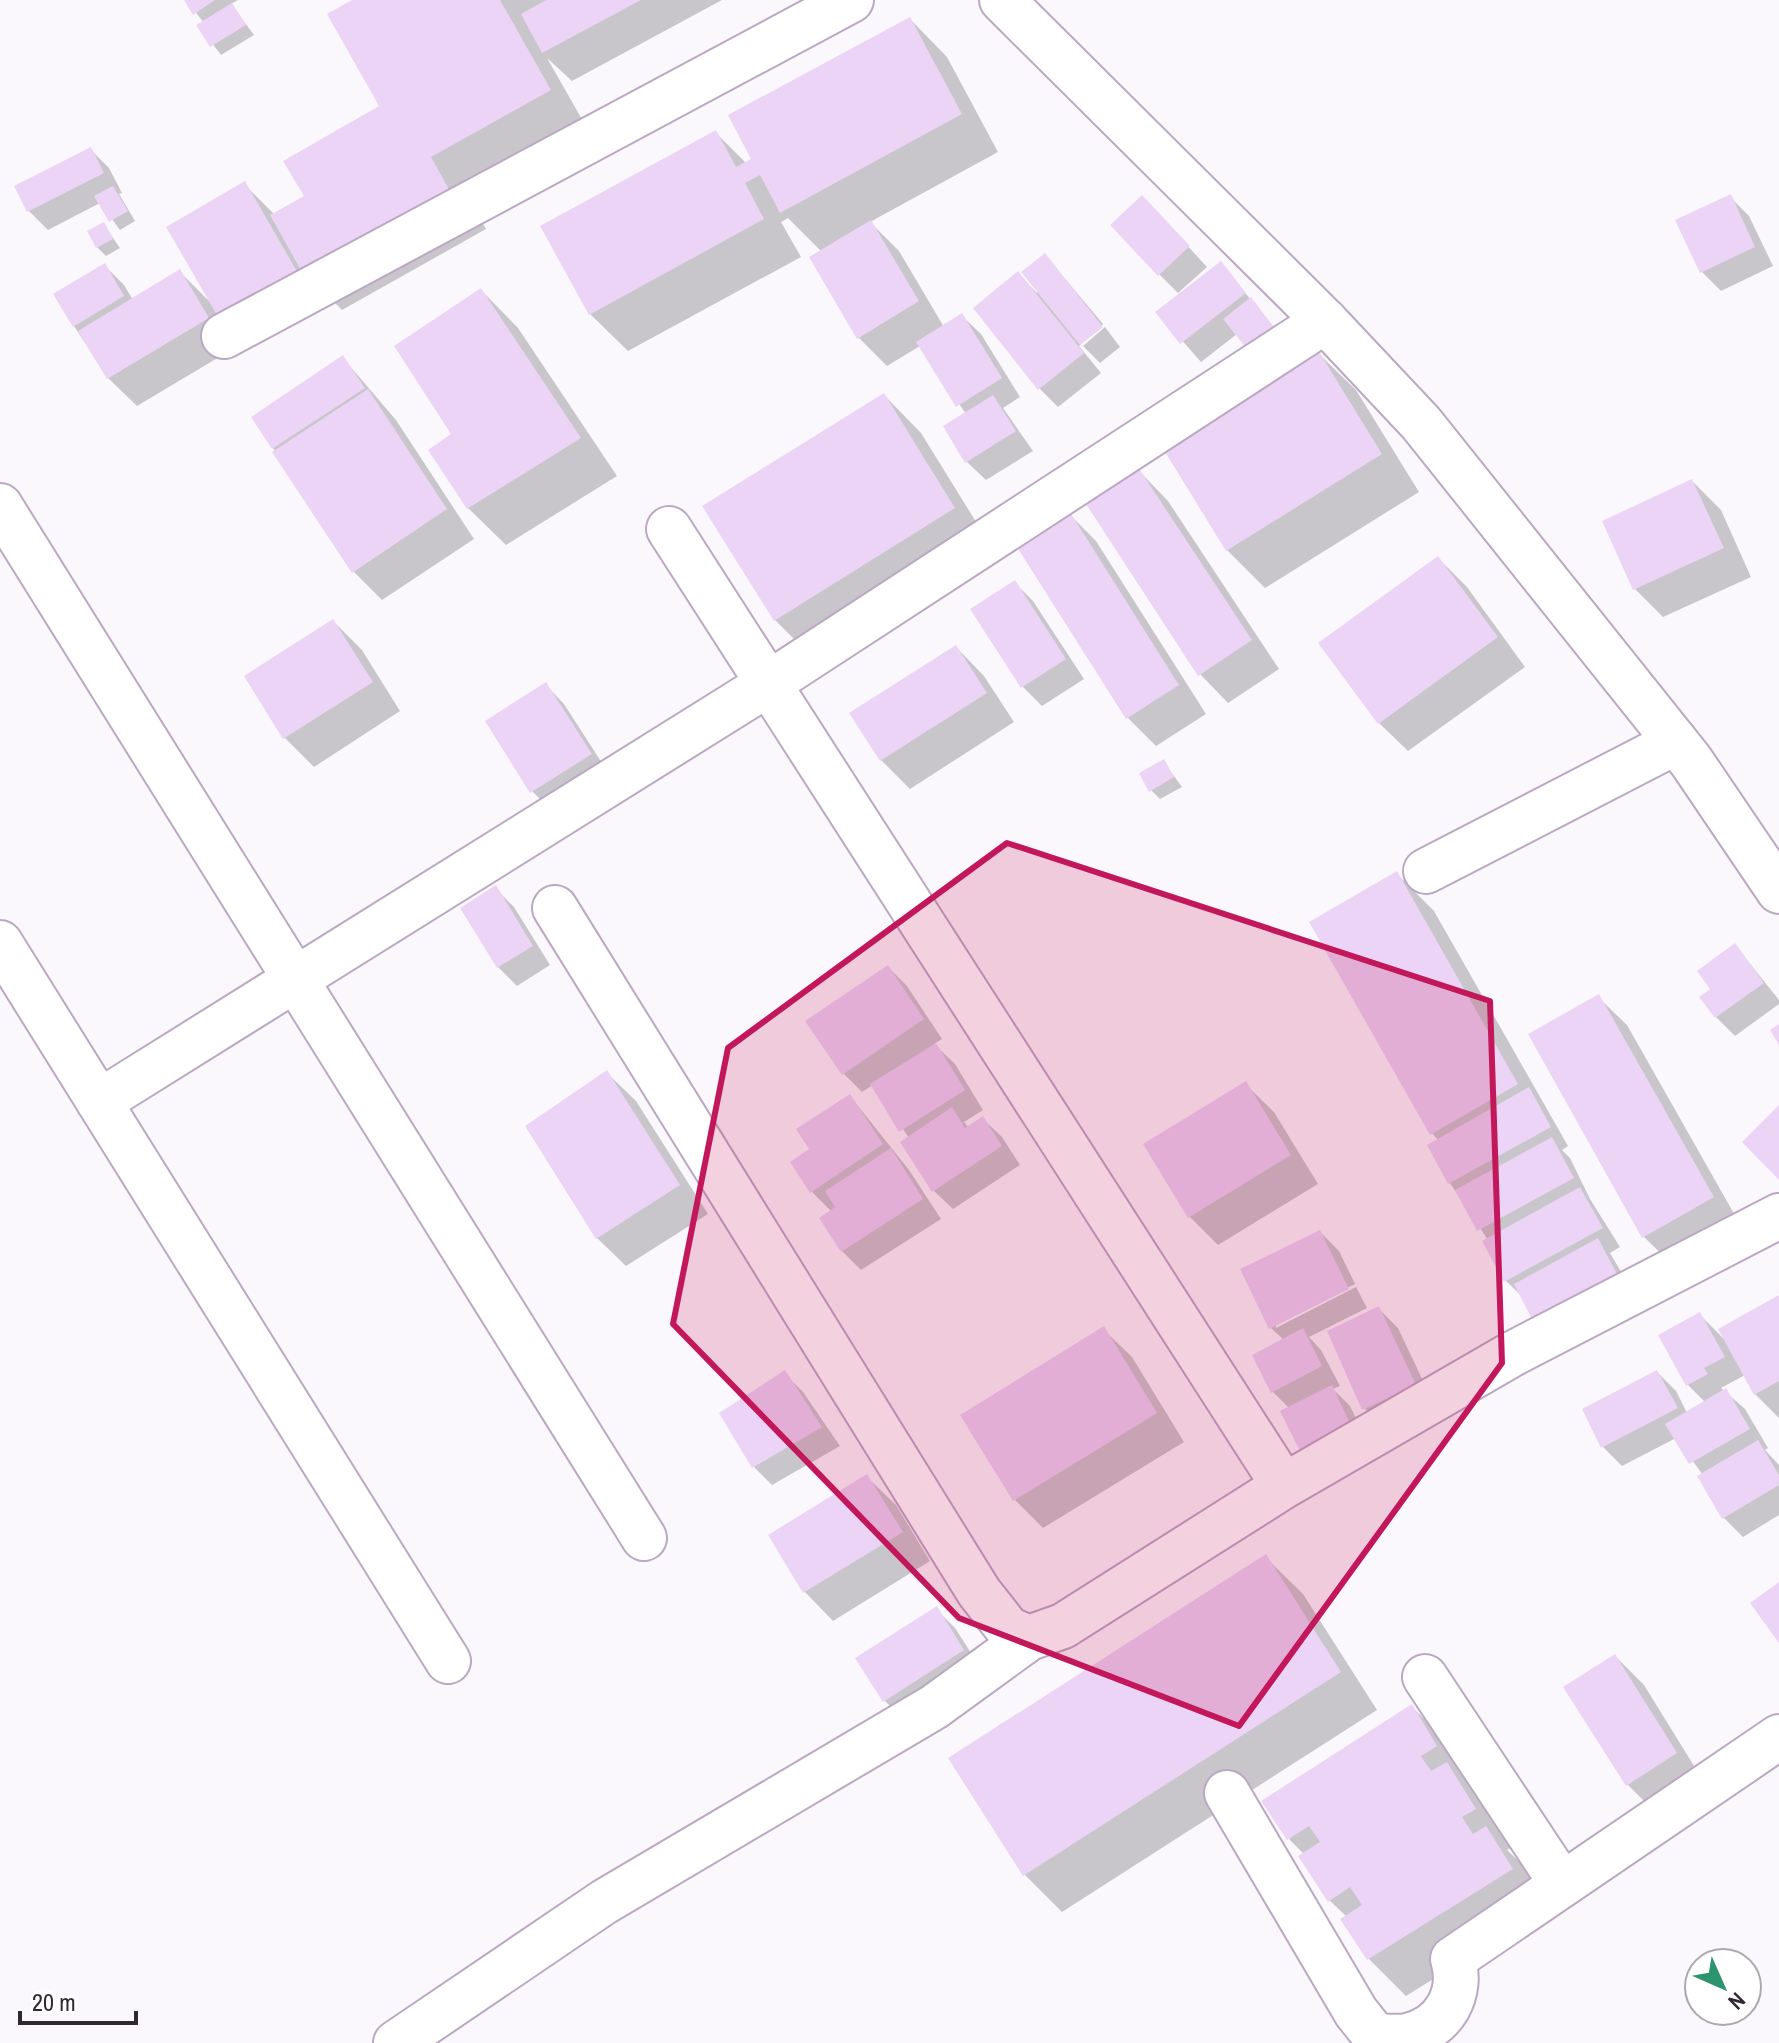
<svg xmlns="http://www.w3.org/2000/svg" width="1779" height="2043" viewBox="0 0 1779 2043" font-family="'Archivo Narrow',sans-serif">
<style>
.shadow{fill:#0003}
.building{fill:#ebd4f5}
.lines{fill:none;stroke-linecap:round;stroke-linejoin:round}
.minor-casing{stroke:#bba8c3;stroke-width:48}
.major-casing{stroke:#bba8c3;stroke-width:48}
.minor{stroke:#fff;stroke-width:44}
.major{stroke:#fff;stroke-width:44}
.marked{fill:#c2185b;fill-opacity:0.2;stroke:#c2185b;stroke-width:6;stroke-linejoin:round}
</style>
<rect width="100%" height="100%" fill="#fbf8fd"/>
<path class="shadow" d="M186,0H238L231,4L254,35L221,55L199,26L204,23Z
M356,0H722L572,81L547,58L587,128L467,196L486,229L342,310L316,284L326,304L250,348L221,318L236,347L137,406L108,378L74,326L105,266L124,285L133,300L180,272L210,302L244,184L275,215L306,197L382,107Z
M910,19L947,57L998,152L870,222L899,251L944,327L962,316L981,334L1020,397L1003,408L1033,451L986,480L967,462L966,414L920,346L887,366L858,337L822,252L788,218L781,222L801,257L628,351L590,314L716,133L747,164Z
M90,149L109,168L122,193L119,194L135,221L120,230L100,203L48,230L29,211L17,187Z
M1730,197L1749,216L1773,266L1721,291L1702,272Z
M1161,217L1207,267L1178,293L1159,274Z
M104,225L120,248L106,256L97,247Z
M1045,255L1103,324L1079,346L1101,373L1058,407L1040,389L1018,274L1037,293Z
M1221,263L1281,337L1237,334L1201,362L1158,313Z
M481,290L518,328L617,476L506,545L468,508L454,435Z
M1105,327L1120,347L1100,363L1083,346Z
M1318,353L1356,390L1419,492L1265,588L1227,550Z
M343,358L396,420L474,539L382,600L353,571L253,417Z
M884,395L921,433L991,546L813,658L775,620L705,507Z
M1140,472L1168,501L1279,669L1228,703L1200,674Z
M1692,481L1721,510L1751,577L1663,617L1635,589Z
M1067,512L1096,541L1206,714L1156,746L1128,718Z
M1438,558L1467,587L1525,667L1408,751L1379,723Z
M1014,582L1033,601L1084,679L1042,706L1023,687Z
M333,621L362,650L400,711L314,767L285,738L246,677Z
M956,647L984,676L1014,722L910,789L881,760L852,714Z
M546,685L564,704L609,774L551,810L532,791Z
M1163,761L1182,787L1160,799L1151,790Z
M1397,874L1434,911L1568,1146L1562,1150L1570,1158L1590,1199L1620,1247L1610,1253L1636,1297L1524,1298L1506,1281L1488,1240L1450,1183L1429,1146L1439,1141L1432,1133Z
M495,888L514,907L550,965L517,986L498,967Z
M1735,945L1779,1000V1004L1735,1036L1716,1017L1713,989Z
M888,967L907,986L942,1039L934,1044L955,1064L983,1110L964,1122L969,1128L983,1119L1002,1137L1020,1165L953,1209L934,1191L909,1138L873,1085L862,1092L843,1073Z
M1598,997L1627,1025L1741,1226L1673,1265L1644,1237Z
M607,1073L636,1101L708,1214L626,1266L597,1238Z
M1245,1084L1274,1112L1318,1184L1218,1245L1189,1216Z
M850,1096L909,1170L941,1219L861,1270L842,1251L832,1212L812,1192L811,1150Z
M1320,1232L1339,1251L1355,1284L1276,1323V1328L1356,1287L1367,1308L1309,1337L1321,1350L1340,1386L1333,1389L1350,1406L1370,1447L1290,1409L1273,1392L1284,1340L1271,1328Z
M1779,1298V1418L1755,1394L1745,1375L1721,1388L1745,1409L1768,1448L1765,1450L1779,1465V1515L1743,1537L1724,1518L1703,1475L1676,1438L1622,1466L1603,1447L1657,1372L1676,1391L1687,1413L1705,1402L1688,1385L1700,1315L1724,1339Z
M1379,1309L1398,1328L1434,1404L1383,1427L1364,1408Z
M1103,1329L1132,1357L1184,1442L1043,1528L1015,1500Z
M784,1373L803,1392L840,1446L772,1485L753,1466Z
M867,1477L896,1505L930,1561L833,1621L805,1592L770,1536Z
M1265,1557L1303,1594L1377,1710L1062,1912L1024,1874Z
M936,1609L955,1628L982,1670L903,1719L884,1700Z
M1615,1656L1644,1685L1704,1782L1656,1813L1627,1784Z
M1412,1707L1450,1744L1474,1784L1469,1787L1484,1802L1512,1847L1507,1850L1524,1866L1549,1907L1406,1996L1369,1959L1347,1917L1329,1900L1304,1854L1289,1839Z"/>
<path class="building" d="M184,0H215L193,15Z
M352,0H500L551,90L431,157L450,191L303,274L270,215L304,196L283,161L379,106L327,14Z
M546,0H641L542,53L521,14Z
M232,3L246,25L210,47L196,25Z
M910,17L962,114L780,213L760,175L745,183L764,219L589,315L540,226L716,130L736,167L751,159L728,115Z
M91,147L104,173L27,212L14,186Z
M245,181L299,275L220,320L166,227Z
M113,186L128,211L109,222L94,196Z
M1731,194L1755,247L1700,273L1675,220Z
M1142,195L1190,246L1158,276L1110,225Z
M871,220L919,301L857,339L809,257Z
M104,222L113,239L96,248L87,231Z
M1045,253L1103,327L1080,345L1021,272Z
M1221,261L1246,293L1180,344L1155,312Z
M105,263L124,296L73,327L53,294Z
M180,269L209,318L107,379L78,331Z
M1018,271L1084,353L1038,390L973,308Z
M481,288L581,438L467,509L428,450L451,434L394,346Z
M1251,297L1274,327L1246,348L1223,319Z
M962,313L1002,378L956,407L916,342Z
M1318,350L1382,454L1226,551L1162,447Z
M343,355L365,388L272,449L251,417Z
M368,389L447,509L352,573L272,452Z
M884,393L955,508L774,621L702,506Z
M993,395L1016,431L965,463L943,426Z
M1140,470L1252,640L1198,676L1086,504Z
M1692,479L1724,548L1633,590L1602,521Z
M1068,509L1179,685L1126,719L1015,544Z
M1438,556L1498,637L1378,724L1318,643Z
M1015,580L1066,659L1021,688L970,609Z
M333,619L373,682L283,739L244,676Z
M956,645L987,693L880,761L849,713Z
M546,682L592,754L530,793L485,721Z
M1164,759L1174,777L1149,792L1139,773Z
M1397,871L1518,1084L1430,1135L1309,922Z
M496,885L533,946L497,968L460,908Z
M1735,943L1764,983L1715,1018L1699,997L1710,989L1697,971Z
M888,965L924,1019L842,1075L805,1021Z
M1599,994L1714,1197L1642,1238L1528,1034Z
M1779,1024V1045L1770,1030Z
M936,1043L965,1090L899,1132L870,1084Z
M607,1070L680,1185L596,1239L525,1126Z
M1246,1081L1291,1155L1188,1218L1143,1144Z
M1529,1087L1551,1127L1448,1184L1427,1145Z
M850,1094L883,1144L810,1193L790,1162L809,1149L796,1129Z
M1779,1105V1180L1742,1142Z
M952,1107L965,1128L983,1116L1002,1146L932,1192L900,1142Z
M1552,1137L1574,1178L1477,1231L1455,1190Z
M891,1148L923,1199L841,1252L819,1218L835,1207L825,1191Z
M1580,1187L1603,1228L1504,1282L1482,1241Z
M1320,1230L1349,1289L1269,1329L1240,1269Z
M1598,1238L1619,1278L1534,1323L1514,1284Z
M1779,1295V1381L1754,1395L1718,1329Z
M1379,1306L1416,1385L1362,1410L1327,1331Z
M1700,1312L1725,1357L1704,1368L1708,1374L1686,1386L1658,1335Z
M1104,1326L1157,1413L1013,1501L960,1415Z
M1303,1328L1322,1366L1271,1393L1252,1355Z
M785,1370L822,1427L752,1468L719,1413Z
M1657,1370L1678,1408L1601,1448L1582,1409Z
M1332,1385L1352,1428L1301,1453L1280,1411Z
M1726,1388L1750,1429L1689,1464L1665,1424Z
M1758,1440L1779,1475V1485L1722,1519L1697,1476Z
M867,1474L903,1532L803,1593L768,1535Z
M1266,1554L1341,1672L1023,1876L948,1758Z
M1779,1582V1643L1750,1603Z
M937,1606L964,1650L883,1702L855,1658Z
M1615,1654L1677,1753L1626,1786L1563,1687Z
M1412,1704L1437,1746L1421,1756L1431,1771L1447,1762L1476,1809L1462,1817L1473,1834L1486,1826L1513,1869L1367,1960L1340,1919L1362,1905L1350,1887L1328,1902L1298,1856L1320,1842L1309,1826L1287,1840L1261,1801Z"/>
<g class="lines">
<g class="minor-casing">
<path id="minor" d="M224,336L851,0
M0,506L644,1538
M669,529L1284,1486
M1426,871L1676,742
M555,908L979,1592L1008,1629L1029,1638L1063,1626L1284,1486L1514,1353L1779,1216
M0,943L448,1661
M99,1102L768,684L1325,321
M1425,1677L1562,1884
M1227,1793L1356,2012L1375,2036C1385,2036 1397,2038 1407,2036C1445,2028 1463,1993 1453,1959L1779,1737
M396,2043L604,1902L934,1707L1029,1638"/>
</g>
<g class="major-casing">
<path id="major" d="M1002,0L1325,321L1421,423L1691,761L1779,891"/>
</g>
<use href="#minor" class="minor"/>
<use href="#major" class="major"/>
</g>
<path class="marked" d="M1007,843L1490,1001L1502,1363L1239,1726L959,1618L673,1324L728,1048Z"/>
<g transform="translate(1723 1987) rotate(135)"><circle r="38" fill="#ffffff" stroke="#aca9ad" stroke-width="2"/>
<path d="M0-6L14 30L0 20L-14 30Z" fill="#2e936f"/>
<text y="-12" font-size="22" font-weight="bold" text-anchor="middle" fill="#2f2832">N</text>
</g>
<path d="M20 2011v12h116v-12" fill="none" stroke="#2f2832" stroke-width="4"/>
<text x="32" y="2011" font-size="24" fill="#2f2832" stroke="#ffffff" stroke-width="6" paint-order="stroke">20 m</text>
</svg>
